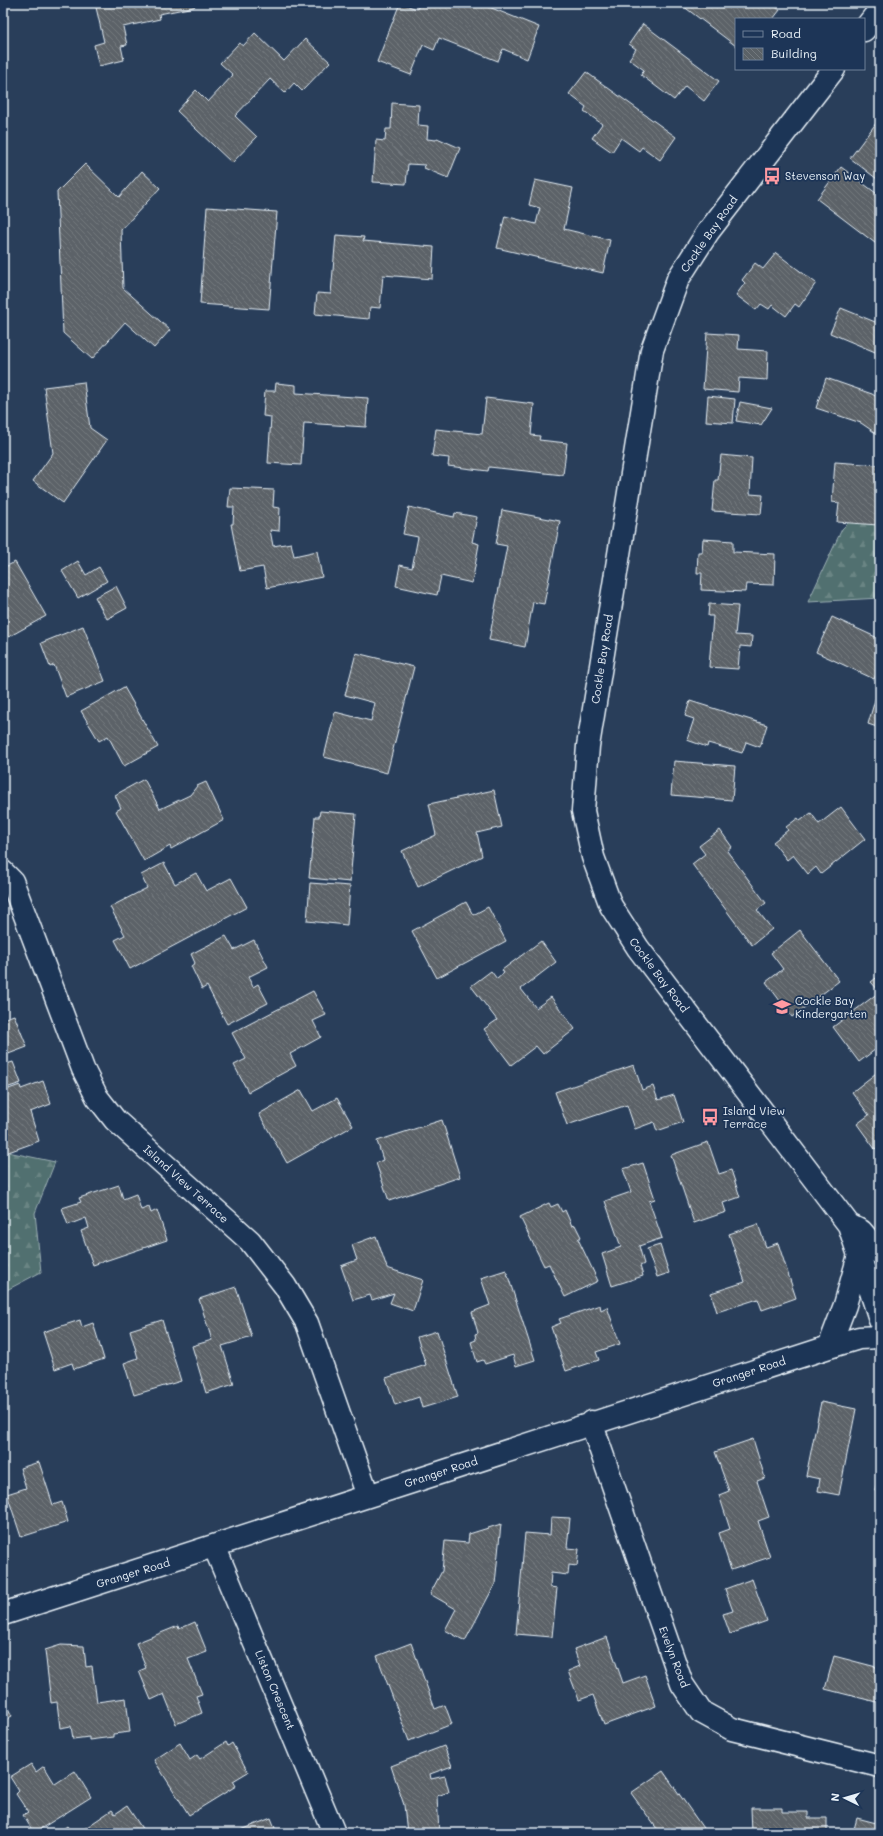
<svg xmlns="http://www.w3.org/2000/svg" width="883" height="1836" viewBox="0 0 883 1836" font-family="Mali,sans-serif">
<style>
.forest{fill:url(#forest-firs);stroke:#9cb0b4}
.building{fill:url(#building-back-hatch);stroke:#e8f1f8}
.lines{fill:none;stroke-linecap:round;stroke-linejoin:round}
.minor-casing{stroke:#e8f1f8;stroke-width:25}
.minor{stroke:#1d3557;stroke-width:22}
.labels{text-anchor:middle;stroke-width:3.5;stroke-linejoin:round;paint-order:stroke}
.poi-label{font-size:11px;fill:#e8f1f8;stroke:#1d3557;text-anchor:start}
.street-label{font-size:11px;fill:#e8f1f8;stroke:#1d3557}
</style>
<defs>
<pattern id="forest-firs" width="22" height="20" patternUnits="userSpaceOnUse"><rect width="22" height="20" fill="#51706f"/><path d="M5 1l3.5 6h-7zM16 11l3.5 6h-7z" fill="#6a8584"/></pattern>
<pattern id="building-back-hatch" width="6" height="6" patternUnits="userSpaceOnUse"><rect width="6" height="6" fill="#5b6267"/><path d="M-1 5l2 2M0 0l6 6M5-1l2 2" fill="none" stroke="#73797e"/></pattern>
</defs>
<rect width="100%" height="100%" fill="#293e5a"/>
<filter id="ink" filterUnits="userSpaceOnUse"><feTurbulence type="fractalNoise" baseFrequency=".025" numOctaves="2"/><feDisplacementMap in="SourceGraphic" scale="8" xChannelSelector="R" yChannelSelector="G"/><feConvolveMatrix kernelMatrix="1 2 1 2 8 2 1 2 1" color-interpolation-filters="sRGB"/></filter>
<g filter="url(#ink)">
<path class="forest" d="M880,491V598L808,602L842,529Z
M3,1151L55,1162L35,1213L41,1272L3,1292Z"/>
<path class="building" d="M95,3H196L194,7L159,14L160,19L123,27L127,45L121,46L124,60L99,66L94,45L104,42Z
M400,3L417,9L420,3H479L539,27L527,59L503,49L498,61L439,38L434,50L423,45L411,75L377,62Z
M685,3H771L780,10L773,19H736V46L683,6Z
M643,24L719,81L704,101L685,86L674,100L641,75L644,70L629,59L636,49L629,44Z
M255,33L284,61L305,39L330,62L302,91L294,83L285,93L270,79L235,116L257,137L232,163L177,111L196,90L208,102L233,75L220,63L239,43L243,46Z
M586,72L676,137L660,160L642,147L639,151L621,138L612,152L592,138L602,124L584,111L586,107L569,94Z
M392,103L419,105L418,125L428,126L427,139L436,140L437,138L460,148L448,178L424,168L425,165L408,164L406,184L373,182L376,140L385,141L386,129H391Z
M880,118V174L877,179L850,158Z
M85,164L119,197L142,171L160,188L121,230L123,288L170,330L154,348L125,322L92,359L63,333L57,192Z
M841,167L880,196L879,246L817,199Z
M535,180L573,188L564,229L610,240L603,273L497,248L505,216L536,224L540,208L529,205Z
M207,207L277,212L269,309L200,304Z
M336,235L364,237L363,241L434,247L432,279L383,275L380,308L370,307L369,319L315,314L317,293L331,294Z
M776,253L816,283L799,307L795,304L786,316L772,305L769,309L761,304L756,310L736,295L745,283L742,280L755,263L763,269Z
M841,308L880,324V354L830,333Z
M707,333L739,335L738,349L768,351L767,380L739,378L738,392L703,389Z
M826,378L872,394L880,399V436L861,423L816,408Z
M84,382L90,428L107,440L63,503L33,481L53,453L44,387Z
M276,383L296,385V393L368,398L366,427L304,423L301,465L268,463L271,417L263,416L265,391H275Z
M708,396L735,399L733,423L706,421Z
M486,398L534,404L531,435L540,436L539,440L567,443L563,475L489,467L488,471L448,466L449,458L432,456L436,429L482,434Z
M740,402L772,408L761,425L736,421Z
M721,455L752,458L750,494L763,495L761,514L712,511L715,480H718Z
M835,462L878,465V471H880V507L878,525L837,522L839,503L832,502Z
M230,488L274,490L273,507L280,508L279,531L270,530L273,546L291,543L294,556L317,551L322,577L267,588L263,567L240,571L231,524H233L234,507H228Z
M409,507L454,517L455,513L477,517L472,542L479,544L472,583L441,576L437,595L396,586L400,565L412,568L418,537L403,534Z
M502,510L560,521L544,604L533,602L525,647L489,640L507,546L496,544Z
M703,539L733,541V552L775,554L774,585L746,584L745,592L701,590L702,573H697L698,552H702Z
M78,561L86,575L99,567L107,581L78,598L62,571Z
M15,562L46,616L3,640V568Z
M116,586L127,608L107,619L95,597Z
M709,604L738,606L735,635L752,636L751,647L740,646L738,669L709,667L713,616H708Z
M832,617L880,639V667L874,679L816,652Z
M83,626L105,681L66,697L54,665L50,667L41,643Z
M356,653L414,667L387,773L324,757L335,712L371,721L375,703L345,695Z
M124,687L158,747L124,766L108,736L99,741L81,711Z
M877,693L880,694V728L868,724Z
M690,701L767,725L760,747L746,742L742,753L708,743L707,747L687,740L694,719L685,716Z
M674,761L735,766L732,800L671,795Z
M144,779L160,809L190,795L197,786L206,782L224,820L171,849L170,846L144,861L116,811L121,808L115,795Z
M494,790L502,827L477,833L482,856L418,887L402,851L436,835L429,804Z
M841,807L865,839L821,874L816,867L808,874L793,855L787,860L773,842L788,830L786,827L798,818L800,821L811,813L819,824Z
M320,811L356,814L350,882L309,878L315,817H319Z
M720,830L732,847L727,851L766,903L757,910L772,929L752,945L692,864L705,854L699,846Z
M164,863L175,884L196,873L206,891L231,878L247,907L130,969L115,940L125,935L110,907L147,888L141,875Z
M310,883L350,886L347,925L307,921Z
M466,902L473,915L488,907L506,941L437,978L412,931Z
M800,930L839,981L792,1017L766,982L783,969L771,953Z
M226,936L234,950L254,940L268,967L248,977L253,987L258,984L268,1003L227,1024L207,986L202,989L191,966L195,963L191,954Z
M541,941L556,962L521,989L536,1008L551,997L575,1029L543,1054L536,1046L511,1065L484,1029L497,1020L471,986L491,971L497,979L504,973L502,970Z
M880,975V992L871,982Z
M313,991L326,1015L313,1021L321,1037L290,1054L296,1066L248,1092L234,1065L246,1059L232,1033Z
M878,993L880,996V1046L859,1062L833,1027Z
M14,1015L27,1047L3,1056V1019Z
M13,1062L21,1083L3,1089V1065Z
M634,1065L642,1090L653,1086L658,1100L674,1095L683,1122L657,1131L654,1122L635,1129L627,1105L567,1125L555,1092Z
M880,1070V1145L875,1149L857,1124L869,1115L852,1092Z
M43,1081L51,1104L30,1112L39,1141L3,1154V1091L20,1085L21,1089Z
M301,1090L313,1111L337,1098L353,1126L287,1163L259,1114Z
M442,1120L460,1177L389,1201L376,1163L383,1160L377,1141Z
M708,1142L719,1174L731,1170L740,1197L723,1203L726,1212L694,1223L671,1155Z
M643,1163L655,1199L649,1201L662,1238L639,1246L644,1264L640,1266L643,1276L612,1286L602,1254L621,1247L605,1201L631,1192L623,1169Z
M119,1185L123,1199L136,1194L141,1210L149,1207L151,1213L157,1210L167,1240L93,1265L81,1231L89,1228L86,1218L68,1225L62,1208L81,1202L79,1198Z
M549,1203L551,1207L558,1204L562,1212L565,1210L572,1226L575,1225L581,1237L578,1239L598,1281L565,1297L549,1264L544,1266L520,1217Z
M758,1224L766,1247L778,1243L796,1298L762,1310L758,1299L717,1312L711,1293L745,1282L729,1234Z
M376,1236L387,1268L423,1280L413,1311L390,1303L394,1293L372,1300L370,1295L353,1300L341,1266L357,1260L352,1245Z
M660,1245L669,1273L657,1277L647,1249Z
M506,1270L535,1360L516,1366L513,1355L485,1364L483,1360L477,1362L471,1342L476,1340L475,1334L478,1333L472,1312L490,1305L481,1278Z
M236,1287L252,1337L222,1346L234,1384L206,1393L192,1346L212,1340L199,1299Z
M600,1305L601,1310L607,1307L620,1344L596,1352L599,1360L566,1371L551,1327L561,1323L559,1319Z
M80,1320L82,1327L93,1323L104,1359L74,1369L72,1363L55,1369L43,1332Z
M162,1320L181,1381L134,1395L124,1363L138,1358L130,1330Z
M437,1331L458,1397L422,1408L419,1397L395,1405L386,1378L426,1365L417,1337Z
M3,1353L9,1373L3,1374Z
M821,1402L856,1409L839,1495L818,1491L820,1479L806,1476Z
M753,1439L765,1478L757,1481L769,1517L758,1521L770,1557L731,1570L719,1533L730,1529L719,1495L729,1491L715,1452Z
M39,1462L53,1505L62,1502L68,1522L21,1537L7,1494L26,1488L20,1468Z
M880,1469V1492L875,1491Z
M551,1517L570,1518L567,1548L579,1549L577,1566L569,1565L568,1575L551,1573L550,1587L557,1588L552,1637L516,1634L525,1533L550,1535Z
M501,1524L495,1584L465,1641L445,1630L456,1609L430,1594L442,1571L445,1541L468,1543L469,1534Z
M752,1579L767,1621L730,1634L723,1614L733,1611L725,1589Z
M195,1622L207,1652L188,1659L202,1694L196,1696L202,1713L176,1724L164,1694L151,1700L139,1671L146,1668L136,1643L178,1626L179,1629Z
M607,1637L623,1683L645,1675L656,1706L604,1725L593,1695L579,1700L568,1671L580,1666L574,1649Z
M411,1643L435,1709L445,1705L452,1724L409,1741L377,1656Z
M61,1645L84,1646L86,1667L92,1666L97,1702L126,1698L130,1732L113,1734V1737L89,1740V1737L73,1739L71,1726L60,1728L57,1702L51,1703L45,1650Z
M834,1656L880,1668V1703L825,1689Z
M3,1699L12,1716L3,1721Z
M226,1742L228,1746L232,1743L248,1772L233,1781L236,1786L189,1815L154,1760L180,1743L190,1760L197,1755L200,1759Z
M444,1746L452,1766L430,1774L431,1779L445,1776L449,1792L437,1796L439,1833H407L404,1805L391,1766Z
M31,1764L36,1772L44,1766L55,1784L75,1771L91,1797L34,1833L23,1815L28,1812L16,1794L19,1791L10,1777Z
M663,1771L705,1831L702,1833H660L631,1793Z
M127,1806L145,1833H78L112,1810L115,1814Z
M751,1808H782V1812H808V1818H827V1833H752Z
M271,1818L277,1833H234Z
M857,1818L880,1824V1833H853Z
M67,1826L72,1833H58Z"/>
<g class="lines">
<g class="minor-casing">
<path id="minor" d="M864,30L880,9
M834,69L708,232L678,279L652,350L588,746L583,811L593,857L611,906L638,948L849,1225L880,1319
M3,872L12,881L83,1069L97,1097L115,1120L250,1241L285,1286L307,1323L368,1496
M849,1225L861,1231L880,1253
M829,1347L845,1305L859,1255
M591,1422L682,1684L701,1712L732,1729L880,1766
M215,1548L334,1833
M3,1614C279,1527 553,1434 829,1347L859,1338L880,1337"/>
</g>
<use href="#minor" class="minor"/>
</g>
</g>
<defs>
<g id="bus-bare" transform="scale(1.38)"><path d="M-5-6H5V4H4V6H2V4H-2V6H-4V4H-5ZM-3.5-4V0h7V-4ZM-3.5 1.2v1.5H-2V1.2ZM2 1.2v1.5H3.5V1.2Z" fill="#ff9aa2" stroke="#1d3557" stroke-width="2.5" paint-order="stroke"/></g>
<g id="school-bare" transform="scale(1.38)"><path d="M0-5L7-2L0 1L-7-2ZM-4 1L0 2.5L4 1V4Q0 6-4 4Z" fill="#ff9aa2" stroke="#1d3557" stroke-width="2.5" paint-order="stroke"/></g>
</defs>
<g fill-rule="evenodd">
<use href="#bus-bare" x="772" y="176"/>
<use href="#school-bare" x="782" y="1007"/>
<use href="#bus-bare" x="710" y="1117"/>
</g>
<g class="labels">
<g class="poi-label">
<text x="785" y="180">Stevenson Way</text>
<text x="795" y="1005">Cockle Bay<tspan x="795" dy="13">Kindergarten</tspan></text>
<text x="723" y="1115">Island View<tspan x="723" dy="13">Terrace</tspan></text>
</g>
<g class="street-label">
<text transform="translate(709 234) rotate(-55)" y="4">Cockle Bay Road</text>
<text transform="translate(602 659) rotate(-81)" y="4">Cockle Bay Road</text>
<text transform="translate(659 975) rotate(53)" y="4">Cockle Bay Road</text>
<text transform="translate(186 1184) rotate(42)" y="4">Island View Terrace</text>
<text transform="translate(749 1372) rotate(-18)" y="4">Granger Road</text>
<text transform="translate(441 1472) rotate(-18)" y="4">Granger Road</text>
<text transform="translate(133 1573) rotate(-17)" y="4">Granger Road</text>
<text transform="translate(674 1657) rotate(69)" y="4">Evelyn Road</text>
<text transform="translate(275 1690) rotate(67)" y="4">Liston Crescent</text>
</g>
</g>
<rect width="883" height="1836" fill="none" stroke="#1d3557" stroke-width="16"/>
<rect x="8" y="8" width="867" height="1820" fill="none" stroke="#e8f1f8" stroke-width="1.5" filter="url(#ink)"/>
<rect x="735" y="18" width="130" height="52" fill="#1d3557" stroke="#6e8097"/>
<rect x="743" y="31" width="20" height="6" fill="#1d3557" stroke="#6e8097"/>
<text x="771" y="38" font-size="12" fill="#e8f1f8">Road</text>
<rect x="743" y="48" width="20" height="12" fill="url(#building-back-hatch)" stroke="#6e8097"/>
<text x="771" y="58" font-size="12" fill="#e8f1f8">Building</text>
<g transform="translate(845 1798) rotate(275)" stroke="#1d3557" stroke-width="3" paint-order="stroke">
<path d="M0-3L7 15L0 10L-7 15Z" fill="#e8f1f8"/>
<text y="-6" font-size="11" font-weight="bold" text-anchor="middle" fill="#e8f1f8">N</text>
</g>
</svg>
